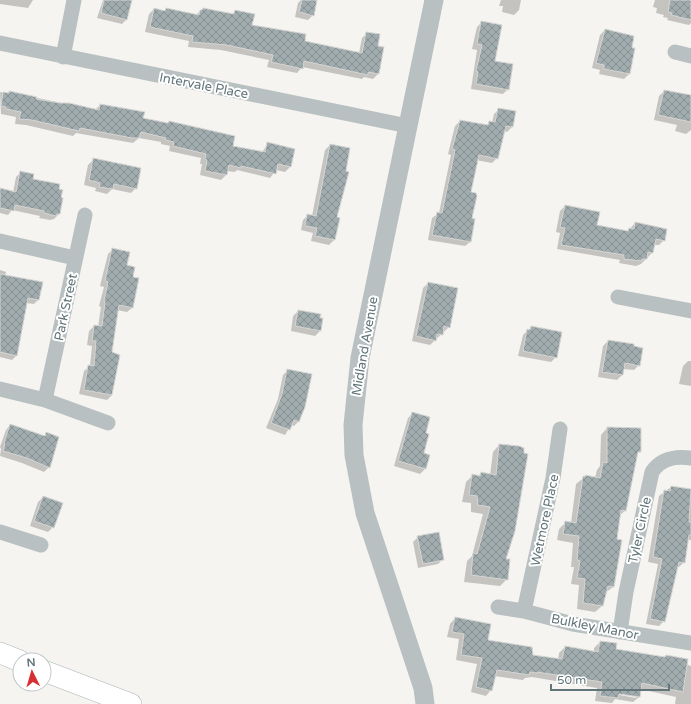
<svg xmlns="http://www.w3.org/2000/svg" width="691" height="704" viewBox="0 0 691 704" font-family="'Varela Round',sans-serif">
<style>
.shadow{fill:#0003;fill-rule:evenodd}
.building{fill:url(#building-cross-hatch);stroke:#d6d6d4}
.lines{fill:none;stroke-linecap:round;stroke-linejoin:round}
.secondary-casing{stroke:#acb4b6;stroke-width:22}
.minor{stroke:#b9c0c1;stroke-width:15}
.tertiary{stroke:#b9c0c1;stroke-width:19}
.secondary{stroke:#fff;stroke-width:21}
.labels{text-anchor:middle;stroke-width:4;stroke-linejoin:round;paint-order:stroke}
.street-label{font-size:13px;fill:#62767a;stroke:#fff}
</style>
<defs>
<pattern id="building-cross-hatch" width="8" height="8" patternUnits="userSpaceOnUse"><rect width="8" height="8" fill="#a1acae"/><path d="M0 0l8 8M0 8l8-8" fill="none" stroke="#879193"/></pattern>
</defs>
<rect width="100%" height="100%" fill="#f5f4f1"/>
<path class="shadow" d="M0,0H33L28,8L0,4Z
M103,0H131L127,19L122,24L97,18Z
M301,0H313V15L308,20L295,17L298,3Z
M501,0H521L519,10L514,15L502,12L503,6H499Z
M655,0H691V23L689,25L667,20L668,18L663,17L664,15L656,13L657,8L653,7Z
M154,9L164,11L166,9L196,15L200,11L232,14L235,11L251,25L303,41L359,53L362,38L367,33L377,47L378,74L373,79L364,77L362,79L302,67L297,73L267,67L269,60L221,50L188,47L189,41L145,32L149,14Z
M482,22L494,62L508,89L503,94L471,89L477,50L472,49L477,27Z
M605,30L631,49L629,74L624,79L599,74L600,70L592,68L600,35Z
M664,91L691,96V130L686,134L675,131L677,125L654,120L659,96Z
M0,92L8,94L9,92L95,110L100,105L142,119L167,124L169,122L232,146L262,152L268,144L294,150L290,167L285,172L276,170L270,178L237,170L235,172L227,171L226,175L221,180L200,175L202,164H200L201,158L169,151L170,146L161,144V142L139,138L133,143L76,133L73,136L26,125L15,124L16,117L1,114Z
M499,109L512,127L507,132L503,131L497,158L492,163L476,160L470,193V242L465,246L428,240L432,218L439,213L451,155L448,154L455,126L460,121L486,126L490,122L492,123L494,114Z
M330,145L336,218L339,219L334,240L329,245L311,241L313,233L301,230L303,220L308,215L312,216L325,150Z
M93,160L136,188L131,193L112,189L107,194L95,191L96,188L84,185L88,165Z
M21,172L57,190L59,214L54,219L50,220L39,218L40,216L12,210L8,215L0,213V189L13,193L16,177Z
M565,206L596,226L627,232L635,223L664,240L659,245H654L653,252L641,264L636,266L619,263L620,260L557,249L560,233L556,232L560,211Z
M113,249L132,278V308L127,312L117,310L111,353L112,395L107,400L79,394L84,371L90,366L92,346L87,345L89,331L94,326L98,327L101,307L99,306L104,287L100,286L108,254Z
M0,270L6,272L5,276L42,282L38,300L34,304L26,303L17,355L12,360L0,357Z
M428,283L449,327L430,345L412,341L423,288Z
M298,311L320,331L315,336L291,331L293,316Z
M531,327L556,357L551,362L518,356L523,335Z
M608,341L639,365L634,370L623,369L622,375L617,380L598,377L603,346Z
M688,361H691V386L679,384L683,366Z
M288,370L299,421L294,426L291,425L285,435L266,428L278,399L283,375Z
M413,413L422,454L429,456L425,469L420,474L394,466L408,418Z
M10,425L44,437L47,434L49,467L44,472L22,463L0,456L1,449L0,447L6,430Z
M607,428L640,451L636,455L626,510L619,516L613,587L605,593L602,606L595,612L577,609L579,585L571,584L574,567H571L573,543L557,540L559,529L566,522L571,523L576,484L586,476L595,478L597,470L600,466L601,435Z
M499,445L523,454L505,559L507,579L500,586L464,582L467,561L472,556L483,514L471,512V503L462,502L466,482L473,475L478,476L481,473L490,475L493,452Z
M671,487L691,489V540H687L684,562L679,567H677L664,621L659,626L646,624L658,564L648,562L659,496Z
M43,497L53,527L48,532L30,526L38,502Z
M418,537L443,559L438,564L418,568L413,542Z
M455,618L487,641L532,656L558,660L559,653L565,647L594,652V648L600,642L615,650L664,658L666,656L691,666V704H675L676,697L640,689L639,697L633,702L615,699L612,703L595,701L597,688L532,677L525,678L523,680L494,676L491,690L486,696L471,692L477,664L456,660L459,639L447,637L450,624ZM614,692L636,696V698L614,694Z"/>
<path class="building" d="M104,0H132L127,20L101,13Z
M302,0H317L314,16L299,12Z
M670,0H691V20L671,15L672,13L668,12Z
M154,8L165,11L166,8L199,15L200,10H202L203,8L234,14L235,10L255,14L252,25L306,34L305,41L362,53L366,32L380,34L378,46L384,47L379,74L368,72V75L304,61L303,69L271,62L273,55L227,45L192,42L193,36L150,27Z
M481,21L502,25L495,61L513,64L509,90L476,84L478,72L476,71L482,45L477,44Z
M605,29L634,36L632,48H635L630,74L604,69V65L596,63Z
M664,90L691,95V122L658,115Z
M9,91L37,97L36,99L60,103H69L99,110L100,104L145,112L143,118L168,123L169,121L235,136L233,146L265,152L267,142L295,149L291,167L278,164L276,174L241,166V168L229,165L227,175L205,171L207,160L205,159L206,154L173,146L174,142L165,140L166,138L141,132L139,138H132L80,128L79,131L32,120L19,119L21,112L6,109V107L1,106L3,92L9,93Z
M498,108L516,111L513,127L506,126L498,159L479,155L471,192L476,193L477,196L472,218L475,219L471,242L432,235L437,212L442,213L455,150L452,149L460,120L488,125L489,121L495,122Z
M330,144L350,148L346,171L349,172L337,217L340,218L335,240L315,236L317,228L305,226L307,214L316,216Z
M93,158L141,168L137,189L114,184L113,189L99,187L100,183L89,180Z
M20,171L34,174L33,179L60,184L59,189L63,190L61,197L63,198L60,214H57L56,216L44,213V211L15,205L14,211L0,208V188L16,192Z
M565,205L600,212L597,225L628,231L629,228L634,229L635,222L667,229L665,241L656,239L653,253L648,252L647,259H642V261L624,259V255L561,245L565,228L560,227Z
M112,248L130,252L127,265L135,267L133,277L139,278L133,308L119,305L112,352L120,355L112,395L84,390L88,365L94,366L96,341H92L94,325L102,326L105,302L104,301L108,282L105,281Z
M0,274L43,282L39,300L28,298L17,356L0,352Z
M428,282L458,288L450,328L444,326L443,335L437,334L436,341L416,336Z
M298,310L321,314L320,318H323L321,331L295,326Z
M531,326L562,332L557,358L523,351L527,329L530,330Z
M608,340L634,344V346L643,348L640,366L625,363L623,375L602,372Z
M287,369L312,374L305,407L299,422L294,420L290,430L271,423L282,394Z
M412,412L430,417L426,433L429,434L424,453L430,455L426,469L398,461Z
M10,424L45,436L46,432L59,437L50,468L27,458L3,451L5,444L4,443Z
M607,427L641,428V452H638L626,511L621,510L617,539L622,540L614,587L608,586L603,606L583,603L585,579L577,578L580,561L577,560L579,536L563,534L565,521L576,523L583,476L585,477V475L600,478L603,462L607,463Z
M499,444L519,446L524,448V453L528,454L515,531L506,559H510L508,580L471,575L473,553L477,554L490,507L478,505L477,496L469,495L472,474L480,476L481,472L496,475Z
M671,486L691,489L689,522H691V535H689L685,563L679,562L665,622L650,619L662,559L653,557L664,490L670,491Z
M43,496L63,503L54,528L34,521Z
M439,532L444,560L423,564L417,536Z
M455,617L491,624L488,640L532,647L533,655L562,659L565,646L598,652L600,641L617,643L616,649L665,657L666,655L688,659L683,692L642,683L640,697L619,694L618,698L600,696L602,682L537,672V673L530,672L529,675L497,670L492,691L476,687L482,658L461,655L464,634L452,632Z"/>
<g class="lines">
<g class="secondary-casing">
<path id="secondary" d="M0,653L20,661
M44,671L131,704"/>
</g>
<path class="minor" d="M0,43L408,126
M675,52L691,56
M63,57L74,0
M0,241L75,258
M618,297L691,311
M0,389L45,400L108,423
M45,400L85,215
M0,532L41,545
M498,607L524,611L573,624L691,643
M524,611L553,478L560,429
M620,632L626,592L652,472C661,458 675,456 691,458"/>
<path class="tertiary" d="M425,704L423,688L365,513L354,455L353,425L360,358L434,0"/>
<use href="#secondary" class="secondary"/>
</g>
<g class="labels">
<g class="street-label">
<text transform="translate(204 85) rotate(11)" y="5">Intervale Place</text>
<text transform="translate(65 307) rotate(-78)" y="5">Park Street</text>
<text transform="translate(364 346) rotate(-80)" y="5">Midland Avenue</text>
<text transform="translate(544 520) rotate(-78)" y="5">Wetmore Place</text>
<text transform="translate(639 530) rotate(-78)" y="5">Tyler Circle</text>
<text transform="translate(595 626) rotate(11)" y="5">Bulkley Manor</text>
</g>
</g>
<g transform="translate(32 672) rotate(355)"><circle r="19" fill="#ffffff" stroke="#c0c8ca"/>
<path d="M0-3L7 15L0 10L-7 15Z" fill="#d73033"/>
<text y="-6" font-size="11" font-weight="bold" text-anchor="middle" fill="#62767a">N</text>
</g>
<path d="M551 684v6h118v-6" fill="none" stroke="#62767a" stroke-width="2"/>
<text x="557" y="684" font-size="12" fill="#62767a" stroke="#ffffff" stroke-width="3" paint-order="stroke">50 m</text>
</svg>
